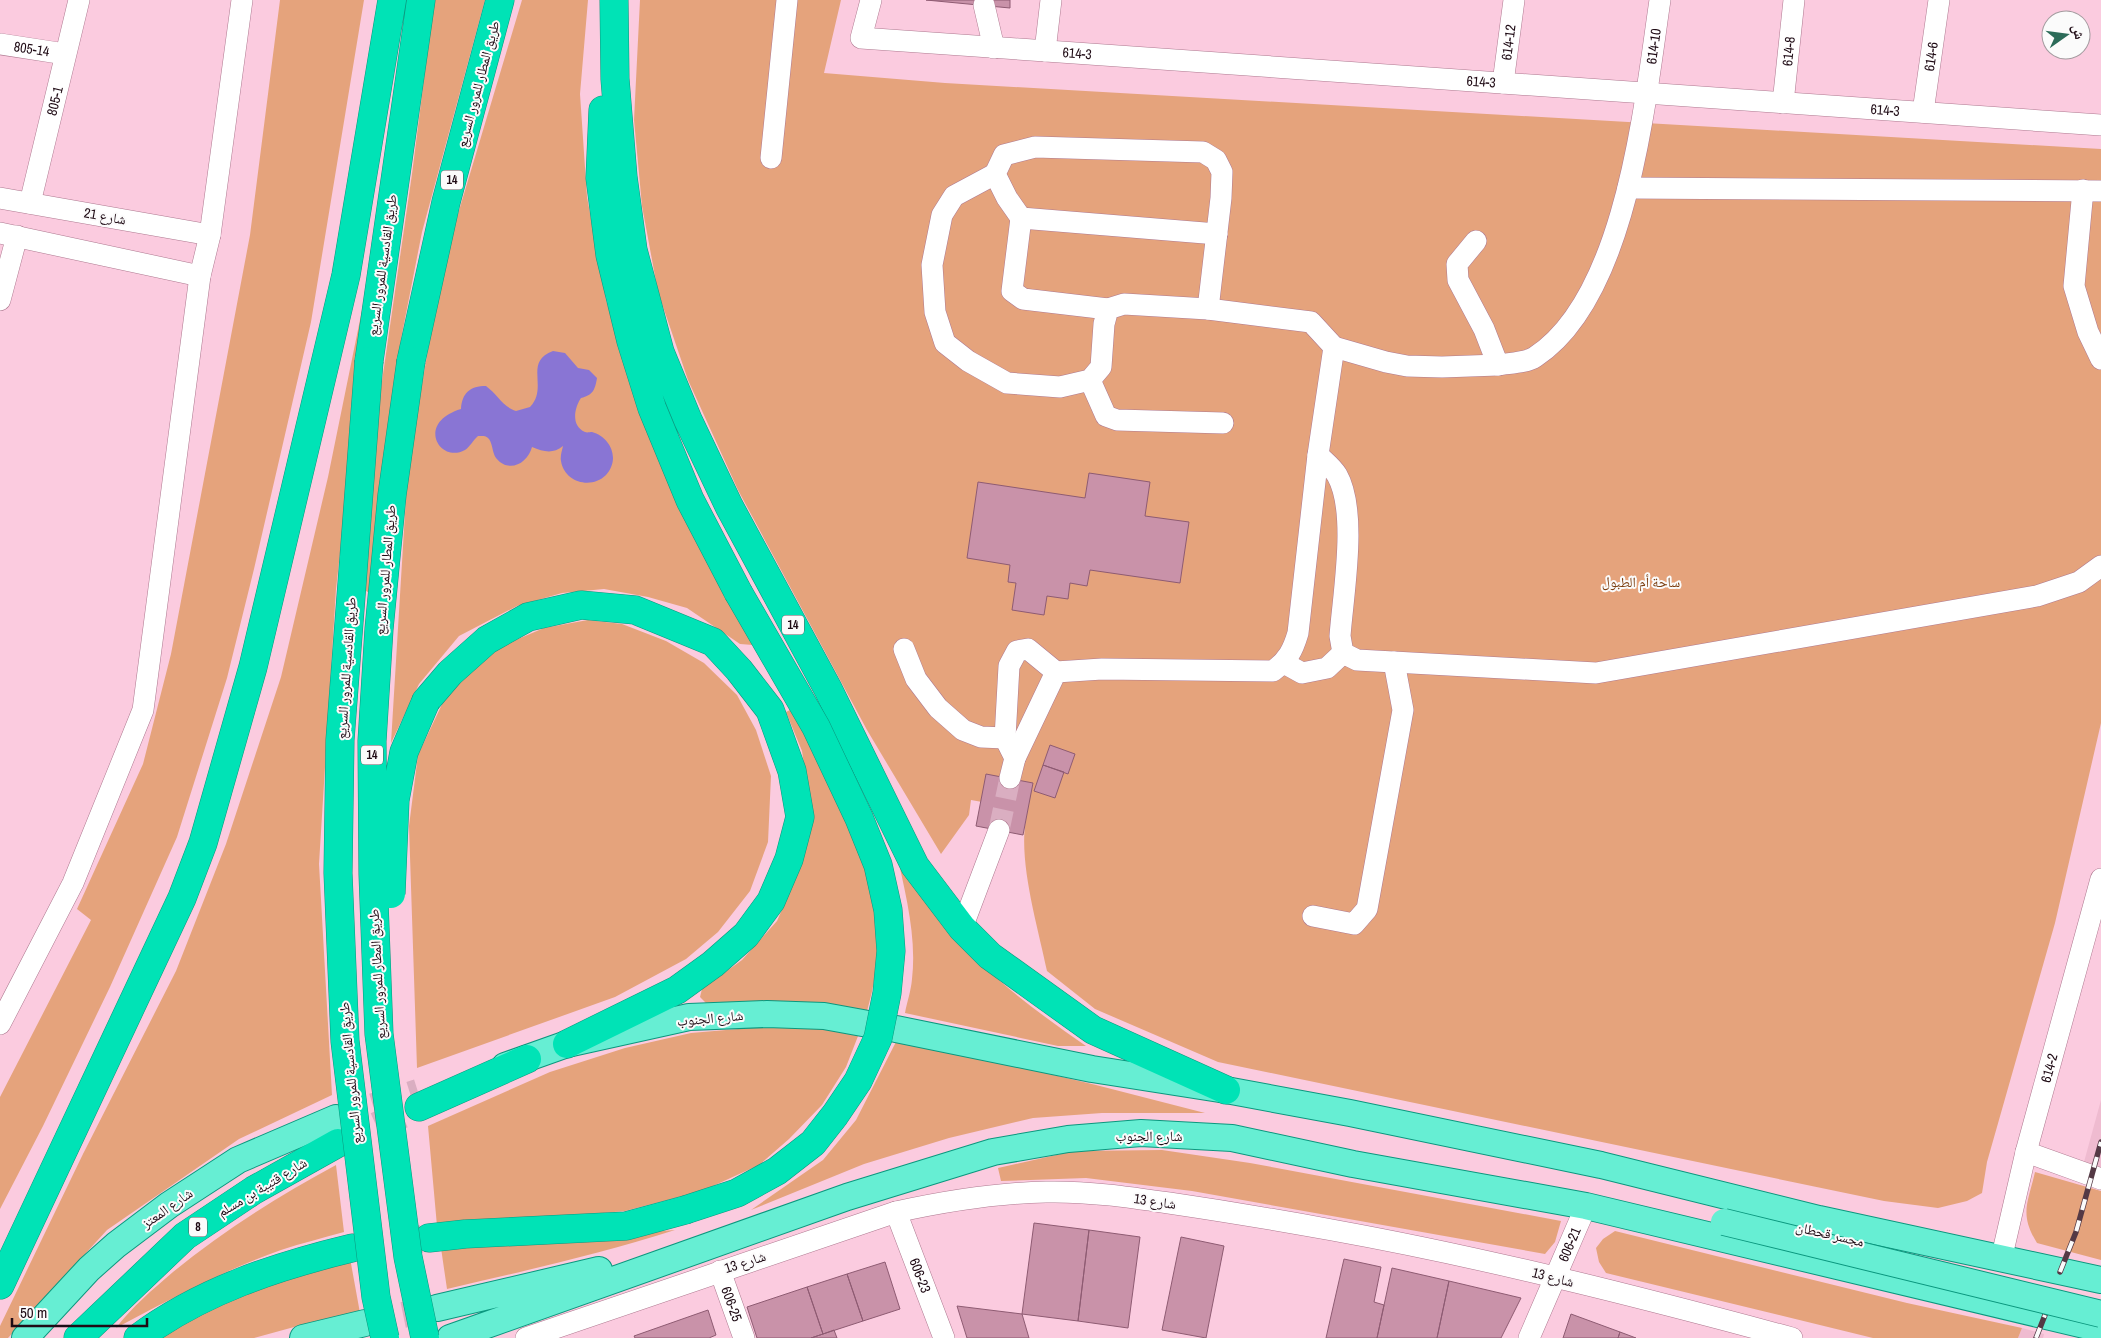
<svg xmlns="http://www.w3.org/2000/svg" width="2101" height="1338" viewBox="0 0 2101 1338" font-family="'Archivo Narrow','Noto Naskh Arabic',sans-serif">
<style>
.built{fill:#efbbd0}
.green{fill:#e5a37c}
.water{fill:#8975d4}
.building{fill:#c992a9;stroke:#8e5b72}
.lines{fill:none;stroke-linecap:round;stroke-linejoin:round}
.minor-tunnel{stroke:#daaec1;stroke-width:21;stroke-dasharray:21 11;stroke-linecap:butt}
.major-tunnel{stroke:#daaec1;stroke-width:26;stroke-dasharray:26 13;stroke-linecap:butt}
.highway-tunnel{stroke:#daaec1;stroke-width:28;stroke-dasharray:28 14;stroke-linecap:butt}
.minor-casing{stroke:#ae7990;stroke-width:22}
.major-casing{stroke:#0b977e;stroke-width:28}
.highway-casing{stroke:#0b977e;stroke-width:29}
.minor{stroke:#fff;stroke-width:21}
.major{stroke:#66eed3;stroke-width:26}
.highway{stroke:#00e3b6;stroke-width:28}
.rail-casing{stroke:#543945;stroke-width:5.5}
.rail{stroke:#fbfbfb;stroke-width:4;stroke-dasharray:11;stroke-linecap:butt}
.major-bridge-casing{stroke:#0b977e;stroke-width:28;stroke-linecap:butt}
.highway-bridge-casing{stroke:#0b977e;stroke-width:29;stroke-linecap:butt}
.major-bridge{stroke:#66eed3;stroke-width:26}
.highway-bridge{stroke:#00e3b6;stroke-width:28}
.labels{text-anchor:middle;stroke-width:4;stroke-linejoin:round;paint-order:stroke}
.shield{fill:#fbfbfb;stroke:#61535a;stroke-width:1}
.shield-label{font-size:12px;font-weight:bold;fill:#1f0b15}
.street-label{font-size:14px;fill:#1f0b15;stroke:#fbfbfb}
.park-label{font-size:14px;fill:#7c3e10;stroke:#fbfbfb}
</style>
<rect width="100%" height="100%" fill="#fbcbdf"/>
<path class="built" d="M2101,1100V1169L2084,1162Z
M2022,1328L2044,1334L2043,1338H2018Z"/>
<path class="green" d="M280,0H364L311,322L254,569L227,678L177,837L110,987L43,1126L0,1209V1097L91,920L77,909L143,764L171,654L250,235Z
M434,0H485L422,232L402,334L386,437L369,593L362,588L380,395L412,174Z
M522,0H588L580,94L587,197L606,300L638,407L753,645L740,644L687,608L648,597L604,589L562,593L517,606L459,636L419,684L391,743L408,464L443,264Z
M640,0H841L824,73L945,83L2101,149V723L2055,923L1987,1162L1982,1193L1967,1201L1938,1208L1884,1201L1218,1062L1095,1009L1047,971C1038,927 1018,862 1026,819L1016,808L971,800L969,815L941,854L867,730L738,490L688,380L658,292L642,206L634,120Z
M373,256L336,589L319,864L332,1095L239,1139L107,1230L8,1338H0V1326L83,1154L176,971L226,844L281,677L328,477Z
M588,620L622,624L666,641L704,663L737,695L756,730L771,776L768,842L750,891L718,932L686,959L615,997L417,1068L409,826L418,755L445,698L478,661L511,642L544,628Z
M792,709C811,745 832,780 850,817C855,828 858,842 861,854C879,910 884,953 867,1011L715,1005L706,1003L700,997L702,989L742,960L777,921L801,866L810,805L802,751L786,712Z
M896,850C913,876 929,906 949,930C989,977 1037,1012 1086,1046H1058L905,1013C907,1002 911,991 912,979C917,936 905,892 896,850Z
M774,1026L860,1031L846,1067L822,1105L789,1139L759,1165L702,1191L625,1211L551,1218L437,1226L428,1126L550,1072L625,1048L691,1033Z
M898,1038L1096,1085L1205,1113H1102L1033,1118L949,1138L864,1164L751,1210L823,1160L856,1120Z
M1162,1150L1250,1163L1561,1221L1555,1242L1545,1254L1192,1191L1086,1178L1001,1181L998,1168L1074,1151Z
M336,1165L344,1232C323,1238 302,1243 281,1250C224,1270 169,1300 116,1328C132,1307 152,1290 173,1272C224,1230 279,1196 336,1165Z
M2035,1172L2101,1191V1260L2037,1243C2019,1214 2028,1203 2035,1172Z
M675,1230C600,1254 524,1271 447,1289L441,1248Z
M1615,1231L1907,1303L2022,1328L2018,1338H1873L1606,1273L1599,1262L1596,1248L1603,1239Z
M350,1258L360,1313L305,1324L254,1338H162L200,1312L254,1289Z"/>
<path class="water" d="M553,351L565,353L578,368L589,370L597,378C595,390 593,395 581,398C575,407 570,425 585,432C587,433 590,432 592,432C604,435 613,446 613,458C613,464 610,471 606,475C591,490 564,482 561,461C560,456 562,451 563,446C553,454 544,452 532,447C528,463 509,474 496,458C492,452 493,445 489,439C486,435 482,436 478,436C473,440 470,447 465,450C440,464 415,423 461,409C462,393 470,386 486,386C498,395 502,406 516,411L530,407C549,387 523,362 553,351Z"/>
<path class="building" d="M926,0H1010V8Z
M1089,473L1150,482L1145,516L1189,522L1180,583L1090,570L1087,586L1070,583L1068,599L1047,596L1044,615L1012,610L1016,583L1008,582L1010,565L967,558L978,482L1085,498Z
M1050,745L1075,754L1068,774L1043,765Z
M1043,765L1064,772L1055,798L1034,791Z
M986,774L1033,783L1023,835L976,826Z
M1034,1223L1089,1230L1078,1321L1022,1314Z
M1089,1230L1140,1237L1128,1328L1078,1321Z
M1181,1237L1224,1246L1206,1338L1162,1330Z
M1344,1259L1381,1267L1374,1302L1384,1305L1377,1338H1326Z
M885,1262L900,1309L863,1321L847,1274Z
M1392,1268L1449,1281L1437,1338H1377Z
M847,1274L863,1321L823,1334L807,1287Z
M1449,1281L1521,1298L1501,1338H1437Z
M807,1287L823,1334L811,1338H757L747,1307Z
M957,1306L1022,1314L1029,1338H967Z
M708,1310L716,1335L709,1338H635L634,1336Z
M1571,1314L1620,1332L1618,1338H1563Z
M834,1330L837,1338H811L823,1334Z
M1620,1332L1636,1338H1618Z"/>
<g class="lines">
<path class="minor-tunnel" d="M999,830L1010,778"/>
<path class="major-tunnel" d="M336,1118L418,1092
M365,1323L437,1308"/>
<path class="highway-tunnel" d="M338,1143L419,1107
M352,1248L429,1238"/>
<g class="minor-casing">
<g id="minor">
<path id="s1" d="M871,0L861,38L2101,125"/>
<path d="M984,5L994,48"/>
<path id="s2" d="M0,44L65,54"/>
<path d="M1045,51L1051,0"/>
<path id="s3" d="M1503,83L1514,0"/>
<path id="s4" d="M1783,103L1794,0"/>
<path id="s5" d="M1923,112L1939,0"/>
<path d="M771,158L787,0"/>
<path d="M995,174L954,196L942,215L932,265L935,312L945,343L968,361L1007,383L1060,387L1090,380L1101,367L1104,324L1108,309L1124,304L1208,309L1311,322L1334,347L1386,362L1407,366L1442,367L1498,365"/>
<path d="M1628,188L2101,191"/>
<path d="M2083,190L2074,286L2088,332L2101,359"/>
<path d="M0,198L210,235"/>
<path id="s6" d="M30,203L79,0"/>
<path d="M1021,218L1217,234"/>
<path d="M0,233L200,276"/>
<path id="s7" d="M1476,241L1457,264L1458,280L1484,329L1498,365C1509,363 1526,363 1535,357C1627,297 1645,101 1660,0"/>
<path d="M0,300L17,236"/>
<path d="M1108,309L1023,299L1012,291L1021,218L1007,198L995,174L1004,155L1035,147L1203,152L1216,160L1222,172L1221,198L1208,309"/>
<path d="M1090,380L1106,416L1117,420L1223,423"/>
<path d="M1318,455C1324,461 1333,468 1337,475C1358,512 1343,594 1340,636L1343,653L1357,660L1596,673L2037,596L2079,582L2101,566"/>
<path d="M904,649L916,679L938,708L963,730L981,737L1005,738"/>
<path d="M1284,663L1302,673L1327,668L1343,653"/>
<path d="M1015,758L1005,738L1009,666L1017,651L1028,649L1056,672"/>
<path d="M1010,778L1015,758L1056,672L1102,669L1273,671C1288,660 1293,650 1298,633L1318,455L1334,347"/>
<path d="M1313,916L1354,924L1367,909L1403,710L1394,662"/>
<path d="M962,928L999,830"/>
<path d="M0,1024L73,883L143,710L200,276L210,235L242,0"/>
<path d="M2026,1152L2101,1179"/>
<path id="s8" d="M896,1212L944,1338"/>
<path id="s9" d="M2001,1260L2026,1152L2101,879"/>
<path id="s10" d="M720,1271L744,1338"/>
<path d="M526,1338L896,1212C946,1201 995,1193 1046,1192C1087,1191 1128,1197 1169,1203C1223,1211 1278,1220 1332,1230C1487,1258 1640,1297 1792,1338"/>
<path id="s11" d="M1529,1338L1586,1206"/>
</g>
</g>
<g class="major-casing">
<path id="major" d="M896,1029L1092,1069L1226,1090L1350,1113L1601,1165L1819,1219L2101,1280
M505,1066L567,1044L689,1017L767,1014L824,1016L868,1024
M437,1308L599,1270
M25,1338L89,1269L116,1245L169,1205L238,1160L336,1118
M303,1338L365,1323
M450,1338L847,1197L993,1152L1068,1139L1141,1133L1232,1138L1353,1164L1586,1206L2101,1329"/>
</g>
<g class="highway-casing">
<path id="highway" d="M614,0L615,79L623,177L633,250L660,352L688,420L729,506L828,689L915,866L962,928L990,956L1093,1030L1226,1090
M603,110L600,178L610,255L631,341L652,408L690,500L738,592
M369,361L421,0
M411,361L446,202L500,0
M426,701L450,673L487,640L528,617L581,605L635,610L713,642L739,670L770,710L792,771L800,817L789,859L771,901L746,935L713,964L677,990L567,1044
M419,1107L527,1059
M429,1238L465,1234L626,1226L685,1210
M0,1285L182,898L203,843L253,667L346,275L392,0
M78,1338L185,1236L254,1190L338,1143
M138,1338C201,1291 277,1266 352,1248"/>
</g>
<use href="#minor" class="minor"/>
<use href="#major" class="major"/>
<use href="#highway" class="highway"/>
<g class="rail-casing">
<path id="rail" d="M2060,1272L2076,1232L2101,1142
M2036,1338L2045,1315"/>
</g>
<use href="#rail" class="rail"/>
<g class="major-bridge-casing">
<path id="major-bridge" d="M1724,1222L2101,1314"/>
</g>
<g class="highway-bridge-casing">
<path id="highway-bridge" d="M369,361L340,740L338,873L345,1041L376,1297L385,1338
M411,361L392,495L379,629L372,741L373,874L379,1034L408,1257L425,1338
M391,894L395,800L404,752L426,701
M685,1210L737,1193L777,1171L813,1143L835,1115L858,1081L878,1038L887,993L891,951L888,910L878,865L859,818L816,727L738,592"/>
</g>
<use href="#major-bridge" class="major-bridge"/>
<use href="#highway-bridge" class="highway-bridge"/>
</g>
<g class="labels">
<g class="shield">
<rect x="441" y="170.5" width="22" height="19" rx="4"/>
<rect x="782" y="615.5" width="22" height="19" rx="4"/>
<rect x="361" y="745.5" width="22" height="19" rx="4"/>
<rect x="189" y="1217.5" width="18" height="19" rx="4"/>
</g>
<g class="shield-label">
<text x="452" y="184">14</text>
<text x="793" y="629">14</text>
<text x="372" y="759">14</text>
<text x="198" y="1231">8</text>
</g>
<g class="street-label">
<text dy="5" stroke="none"><textPath href="#s3" startOffset="41">614-12</textPath></text>
<text dy="5" stroke="none"><textPath href="#s7" startOffset="519">614-10</textPath></text>
<text dy="5" stroke="none"><textPath href="#s2" startOffset="32">805-14</textPath></text>
<text dy="5" stroke="none"><textPath href="#s4" startOffset="52">614-8</textPath></text>
<text dy="5" stroke="none"><textPath href="#s1" startOffset="256">614-3</textPath></text>
<text dy="5" stroke="none"><textPath href="#s5" startOffset="56">614-6</textPath></text>
<text dy="5" stroke="none"><textPath href="#s1" startOffset="661">614-3</textPath></text>
<text transform="translate(478 84) rotate(-75)" y="5">طريق المطار للمرور السريع</text>
<text dy="5" stroke="none"><textPath href="#s6" startOffset="105">805-1</textPath></text>
<text dy="5" stroke="none"><textPath href="#s1" startOffset="1066">614-3</textPath></text>
<text transform="translate(105 216) rotate(10)" y="5">شارع 21</text>
<text transform="translate(382 265) rotate(-82)" y="5">طريق القادسية للمرور السريع</text>
<text transform="translate(385 570) rotate(-85)" y="5">طريق المطار للمرور السريع</text>
<text transform="translate(346 668) rotate(-86)" y="5">طريق القادسية للمرور السريع</text>
<text transform="translate(377 974) rotate(-93)" y="5">طريق المطار للمرور السريع</text>
<text transform="translate(710 1018) rotate(-5)" y="5">شارع الجنوب</text>
<text dy="5" stroke="none"><textPath href="#s9" startOffset="198">614-2</textPath></text>
<text transform="translate(350 1073) rotate(-95)" y="5">طريق القادسية للمرور السريع</text>
<text x="1149" y="1141">شارع الجنوب</text>
<text transform="translate(262 1187) rotate(-31)" y="5">شارع قتيبة بن مسلم</text>
<text transform="translate(1155 1201) rotate(8)" y="5">شارع 13</text>
<text transform="translate(167 1208) rotate(-35)" y="5">شارع المعتز</text>
<text transform="translate(1830 1234) rotate(13)" y="5">مجسر قحطان</text>
<text dy="5" stroke="none"><textPath href="#s11" startOffset="102">606-21</textPath></text>
<text transform="translate(745 1262) rotate(-18)" y="5">شارع 13</text>
<text dy="5" stroke="none"><textPath href="#s8" startOffset="68">606-23</textPath></text>
<text transform="translate(1553 1277) rotate(14)" y="5">شارع 13</text>
<text dy="5" stroke="none"><textPath href="#s10" startOffset="35">606-25</textPath></text>
</g>
<g class="park-label">
<text x="1641" y="587">ساحة أم الطبول</text>
</g>
</g>
<g transform="translate(2066 35) rotate(76)"><circle r="24" fill="#fbfbfb" stroke="#a39b9f"/>
<path d="M0-4L9 19L0 12L-9 19Z" fill="#2c6b59"/>
<text y="-8" font-size="14" font-weight="bold" text-anchor="middle" fill="#1f0b15">ش</text>
</g>
<path d="M12 1318v8h135v-8" fill="none" stroke="#1f0b15" stroke-width="2.5"/>
<text x="20" y="1318" font-size="15" fill="#1f0b15" stroke="#fbfbfb" stroke-width="4" paint-order="stroke">50 m</text>
</svg>
